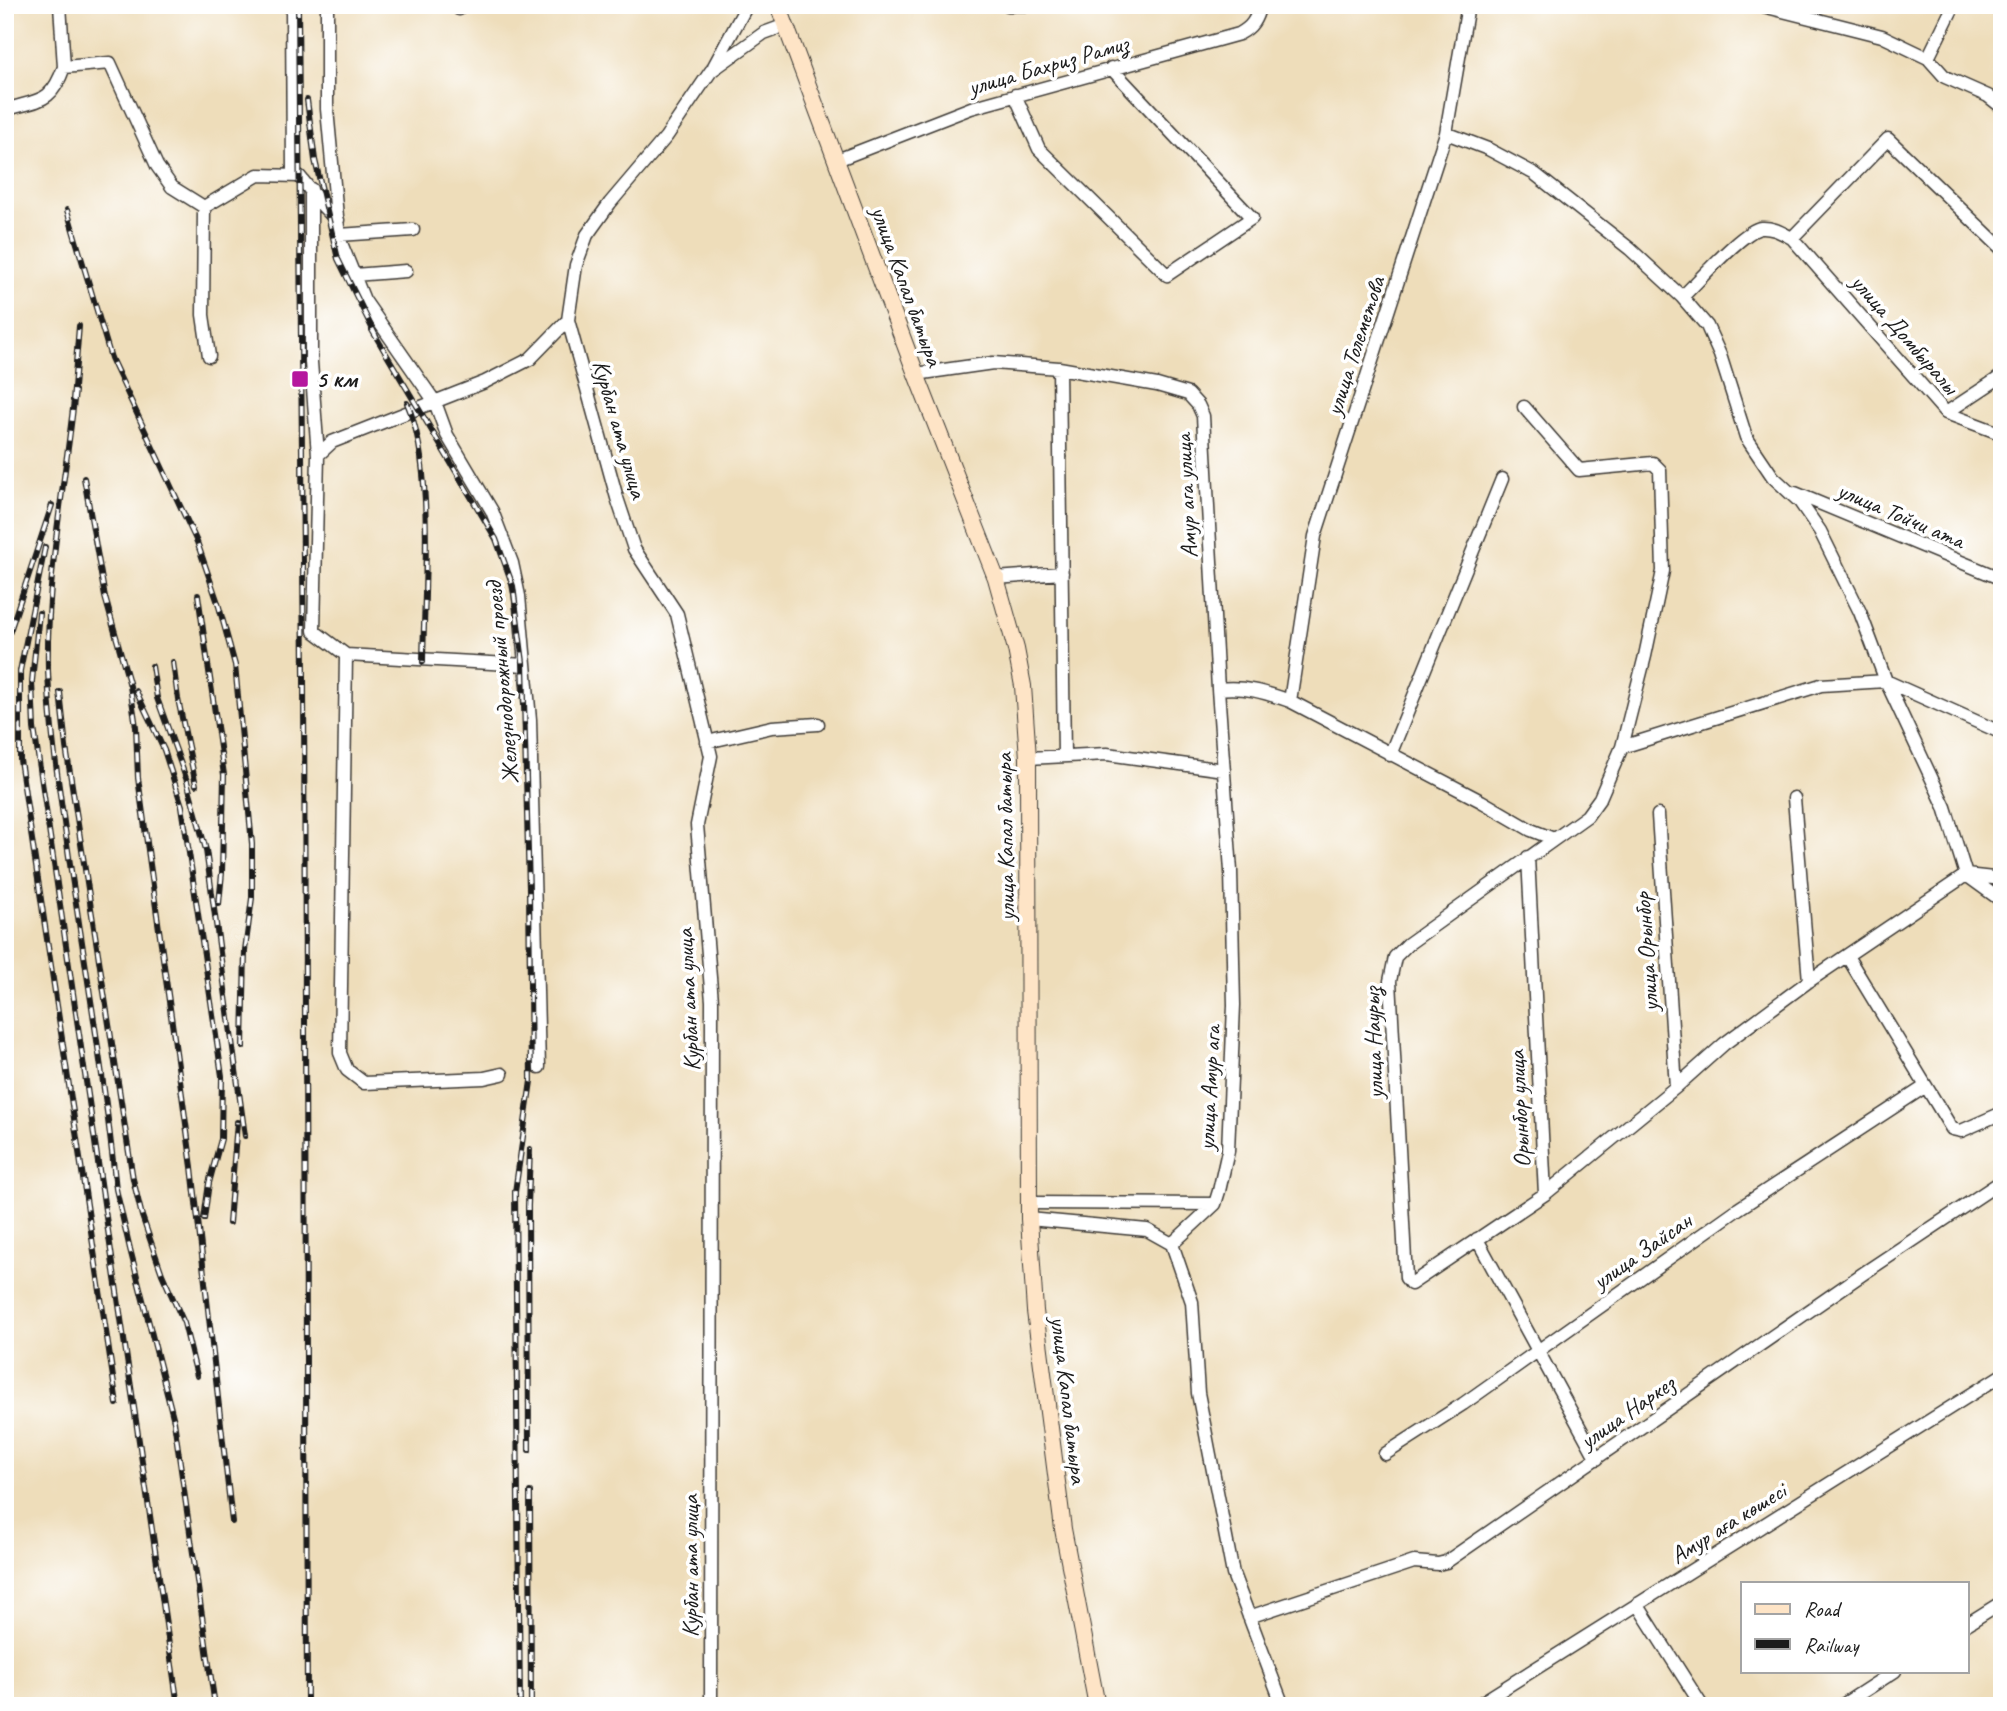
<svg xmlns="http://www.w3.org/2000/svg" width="2007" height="1711" viewBox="0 0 2007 1711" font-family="Caveat,sans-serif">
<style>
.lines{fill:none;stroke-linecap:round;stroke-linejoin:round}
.street-casing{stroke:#3c3934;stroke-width:15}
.secondary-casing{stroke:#3c3934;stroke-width:18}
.street{stroke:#fff;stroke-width:12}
.secondary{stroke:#fee4c6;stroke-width:16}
.rail-casing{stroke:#1c1c1c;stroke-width:6}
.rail{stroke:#fff;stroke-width:3.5;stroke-dasharray:10;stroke-linecap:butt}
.poi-dot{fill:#b5179e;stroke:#fff;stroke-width:2.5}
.labels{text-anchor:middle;stroke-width:7;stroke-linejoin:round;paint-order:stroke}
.street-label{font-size:24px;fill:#1c1c1c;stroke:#fff}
.poi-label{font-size:24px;font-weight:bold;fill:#1c1c1c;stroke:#fff;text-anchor:start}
</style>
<rect width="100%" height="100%" fill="#fff"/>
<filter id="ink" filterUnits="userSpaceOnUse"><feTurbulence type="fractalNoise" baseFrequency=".0143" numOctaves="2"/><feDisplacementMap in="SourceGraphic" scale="14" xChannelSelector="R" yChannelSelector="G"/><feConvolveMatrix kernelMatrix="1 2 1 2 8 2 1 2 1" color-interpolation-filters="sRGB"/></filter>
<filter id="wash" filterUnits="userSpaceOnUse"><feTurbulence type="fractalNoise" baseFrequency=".00686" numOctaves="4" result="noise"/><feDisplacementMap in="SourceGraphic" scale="28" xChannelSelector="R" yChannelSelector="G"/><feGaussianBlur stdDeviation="1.57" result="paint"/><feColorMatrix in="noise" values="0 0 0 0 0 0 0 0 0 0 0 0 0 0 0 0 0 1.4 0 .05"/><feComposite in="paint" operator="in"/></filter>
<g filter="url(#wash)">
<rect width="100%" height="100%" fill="#eeddba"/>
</g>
<g filter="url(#ink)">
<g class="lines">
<g class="street-casing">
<path id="street" d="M60,5L64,67
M292,5L293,176
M327,5V109L339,238L364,300L435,402L447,435L492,511L512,563L519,596L530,720L539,1067
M457,5L459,9
M1008,5H1025
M1759,5L1882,36L1928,58L1945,77L1988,96L2002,107
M1928,58L1954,5
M714,66L747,5
M1015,95L1039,149L1167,275L1252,218L1111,68
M5,110C40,99 51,104 64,67L110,63L157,166L172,187L204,207L258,175L299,176C312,191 322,209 338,220
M1446,133L1488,149L1535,174L1630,249L1682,297L1707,326L1720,355L1746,437L1773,477L1800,502L1820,531L1860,612L1886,681L1945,807L1966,875L2002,901
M837,160L971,108L1239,34C1252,27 1256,20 1260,5
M311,189V362L318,455
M204,207L203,315L209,356
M339,235L413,230
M1792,238L1888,139L2002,249
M354,275L406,271
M1682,297C1697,283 1743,230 1761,228C1773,227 1782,233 1792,238L1946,413L2002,434
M568,320L617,498L634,549L677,614L711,756L697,825L712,1001L711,1706
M1059,368L1157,385L1188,394L1198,405L1203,416L1218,689L1231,871L1234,1005L1228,1151L1219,1191L1215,1204L1172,1244L1192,1302L1198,1393L1233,1574L1283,1706
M916,374L993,363L1059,368L1064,756
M1524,407L1579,470L1653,463L1660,470L1663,571L1645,656L1622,747L1600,798L1587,816L1408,944L1395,957L1390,981L1406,1278L1411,1284L1545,1194L1528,857
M1946,413L2002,376
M1795,493L2002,579
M996,578L1062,573
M346,655L340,1053L347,1070L364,1083L484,1078L502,1074
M525,665L346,655L314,631L318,455L332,442L485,382L530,359L568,320L576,265L587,235L610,203L666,137L711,71L764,33L786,25
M1218,689C1245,686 1264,692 1290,701L1481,801L1531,830L1554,839
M1290,701L1315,536L1446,133L1468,5
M707,742L772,727L818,724
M1622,747L1821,685L1886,681L2002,733
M1390,755L1502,479
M1028,758L1107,754L1224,770
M1794,798L1809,981
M1658,815L1676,1087
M1847,956L1952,1129L1961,1131L2002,1113
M1545,1194L1676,1087L1724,1044L1809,981L1966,875L2002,879
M1029,1203L1215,1204
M1029,1219L1147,1230L1172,1244
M1477,1239L1597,1459
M1385,1454L1463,1404L1738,1209L1926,1086
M1637,1604L1702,1706
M1249,1617L1414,1562L1438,1564L1446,1562L1864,1273L2002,1181
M1967,1624L2002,1602
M1476,1706L2002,1375
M1841,1706L1895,1671"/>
</g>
<g class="secondary-casing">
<path id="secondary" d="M778,5L916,374L996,578L1016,649L1023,686L1028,758L1029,1219L1035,1311L1063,1529L1097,1706"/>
</g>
<use href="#street" class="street"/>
<use href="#secondary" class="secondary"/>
<g class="rail-casing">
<path id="rail" d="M298,5L304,676L307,1706
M307,100L315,160L338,259L376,336
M67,210L111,358L197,542L218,603L235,665L252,844V898L245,950L243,1047
M372,330L496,539L513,586L523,662L529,890L531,1081L515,1192L520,1706
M75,391C65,484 46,576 48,670C50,735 61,800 70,864C86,972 105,1080 116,1189L130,1249L174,1421L215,1706
M73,400L79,326
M407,403C435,467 424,590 423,662
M84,478L105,597L130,686L136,727L138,778L192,1167L232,1522
M45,547L20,671V760L117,1404
M198,595L224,775L222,873L219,904
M39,613L32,681L34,728L178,1706
M5,646L52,505
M173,662L178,699L196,785
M152,666L157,698L187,781L206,850L245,1136
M136,691L164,750L182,806L222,1076L221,1139L209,1183L204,1219
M60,692L66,747L133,1179L142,1216L162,1274L184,1323L197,1376
M229,1223L237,1122
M529,1450L528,1206L530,1149
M530,1492L531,1706"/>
</g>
<use href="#rail" class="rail"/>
</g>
</g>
<rect class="poi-dot" x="291" y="370" width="18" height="18" rx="3.5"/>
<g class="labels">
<g class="street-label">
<text transform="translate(1048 65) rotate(-16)" y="8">улица Бахриз Рамиз</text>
<text transform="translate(907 286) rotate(70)" y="8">улица Капал батыра</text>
<text transform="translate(1905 334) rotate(49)" y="8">улица Домбыралы</text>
<text transform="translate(1355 346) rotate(-72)" y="8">улица Толеметова</text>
<text transform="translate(620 429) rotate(74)" y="8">Курбан ата улица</text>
<text transform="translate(1186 496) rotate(-93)" y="8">Амур ага улица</text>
<text transform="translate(1901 515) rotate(23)" y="8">улица Тойчи ата</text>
<text transform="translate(502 683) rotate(-95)" y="8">Железнодорожный проезд</text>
<text transform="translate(1005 837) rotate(-91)" y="8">улица Капал батыра</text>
<text transform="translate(1646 952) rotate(-94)" y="8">улица Орынбор</text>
<text transform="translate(688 1000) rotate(-93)" y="8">Курбан ата улица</text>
<text transform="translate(1373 1043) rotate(-92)" y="8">улица Наурыз</text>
<text transform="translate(1209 1088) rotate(-87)" y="8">улица Амур ага</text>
<text transform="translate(1519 1109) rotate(-93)" y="8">Орынбор улица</text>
<text transform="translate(1642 1251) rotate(-35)" y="8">улица Зайсан</text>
<text transform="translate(1069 1400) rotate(83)" y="8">улица Капал батыра</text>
<text transform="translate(1627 1412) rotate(-35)" y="8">улица Наркез</text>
<text transform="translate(1728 1523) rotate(-32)" y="8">Амур аға көшесі</text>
<text transform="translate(690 1566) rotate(-90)" y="8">Курбан ата улица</text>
</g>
<g class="poi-label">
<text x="316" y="387">5 км</text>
</g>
</g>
<rect width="2007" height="1711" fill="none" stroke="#fff" stroke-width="28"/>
<rect x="1741" y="1582" width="228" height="91" fill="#ffffff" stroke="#a4a4a4" stroke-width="2"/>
<rect x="1755" y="1604" width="35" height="10" fill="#fee4c6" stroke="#a4a4a4" stroke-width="2"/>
<text x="1804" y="1616" font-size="21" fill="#1c1c1c">Road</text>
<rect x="1755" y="1639" width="35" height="10" fill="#1c1c1c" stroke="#a4a4a4" stroke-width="2"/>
<text x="1804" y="1652" font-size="21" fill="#1c1c1c">Railway</text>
</svg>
